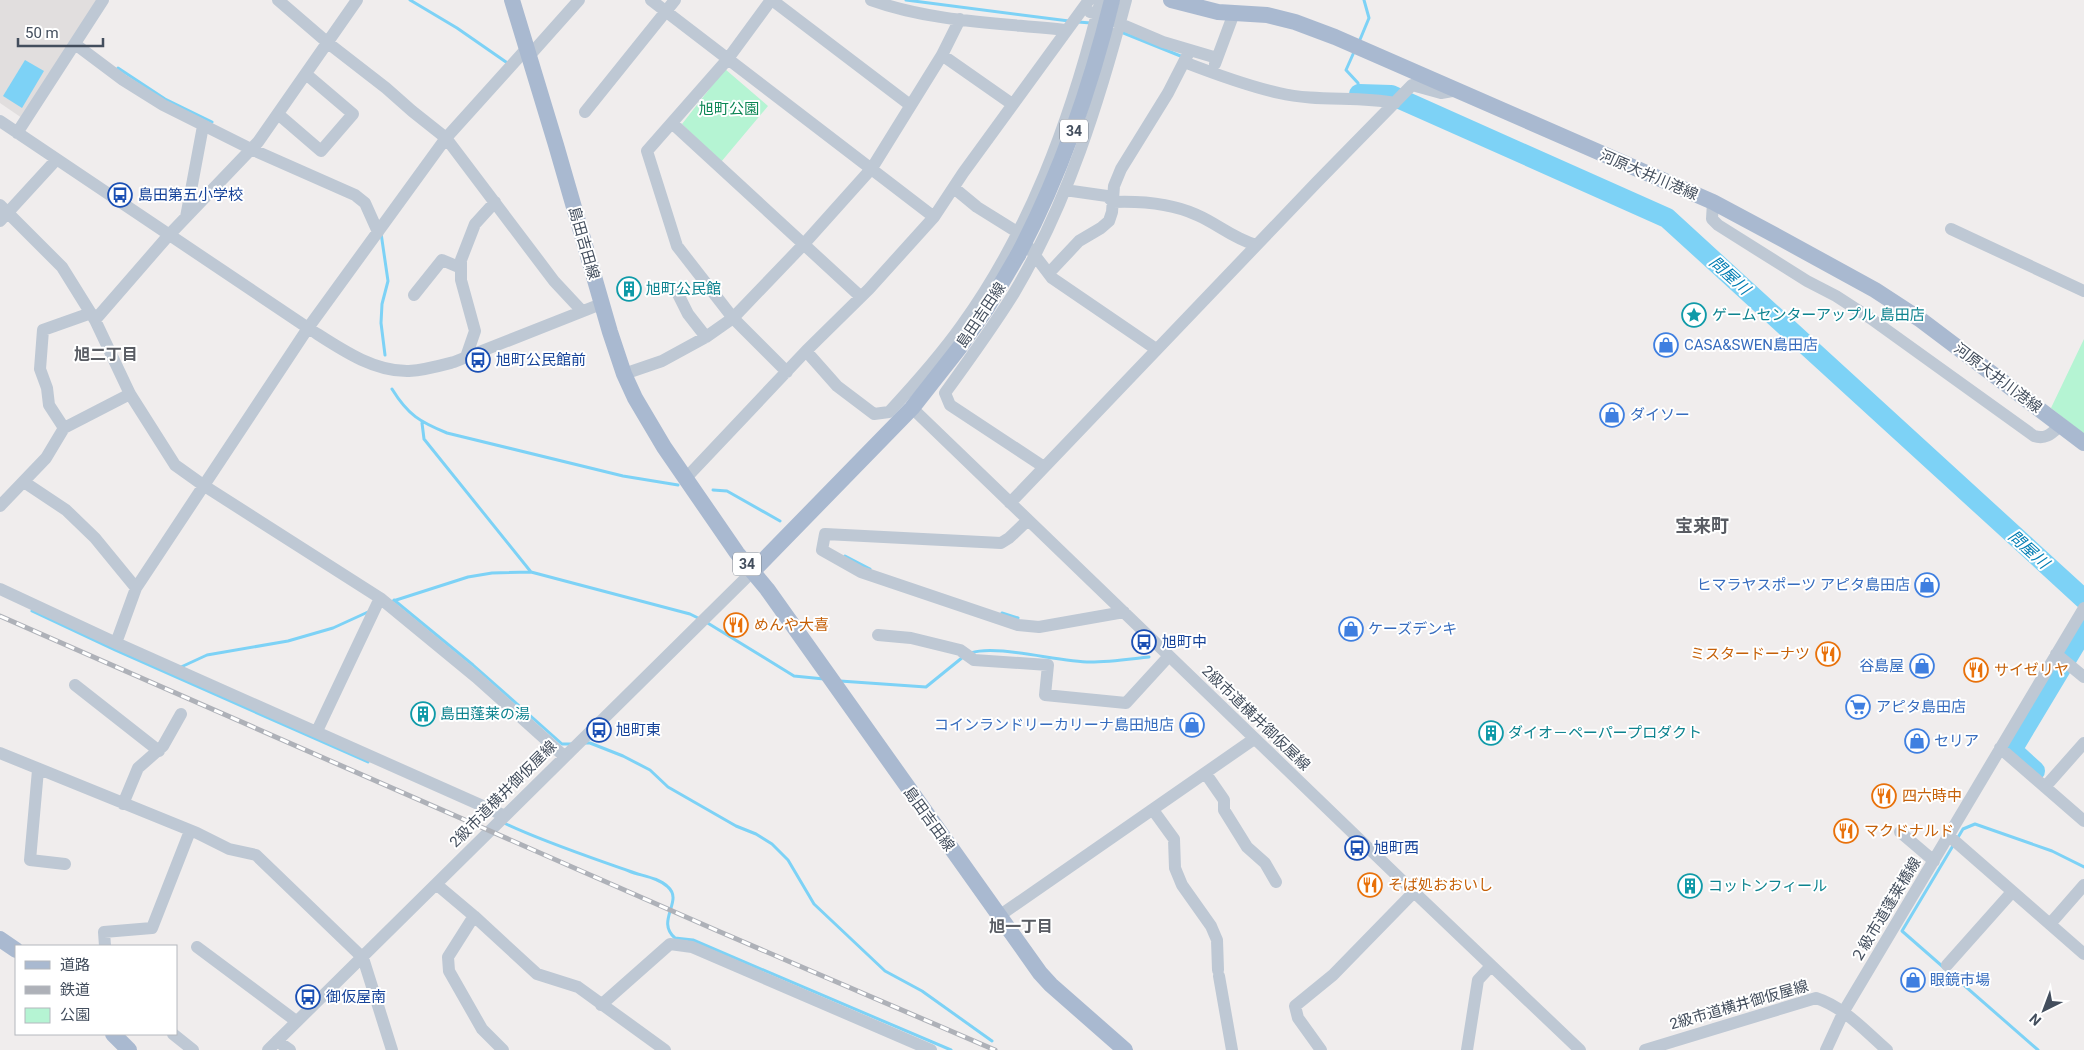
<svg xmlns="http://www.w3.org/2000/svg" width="2084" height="1050" viewBox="0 0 2084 1050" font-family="Roboto,'Noto Sans JP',sans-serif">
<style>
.education{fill:#e1dede}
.green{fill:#b5f4d3}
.water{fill:#7dd2f6}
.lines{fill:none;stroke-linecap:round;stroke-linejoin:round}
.stream{stroke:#7dd2f6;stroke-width:3}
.river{stroke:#7dd2f6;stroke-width:20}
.minor{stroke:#bec8d4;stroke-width:12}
.major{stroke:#a9b9d0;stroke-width:16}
.rail-casing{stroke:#aeb1b8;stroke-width:5}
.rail{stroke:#fff;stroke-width:3;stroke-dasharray:9;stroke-linecap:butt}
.major-bridge{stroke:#a9b9d0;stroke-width:16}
.labels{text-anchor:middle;stroke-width:4;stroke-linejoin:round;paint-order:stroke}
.shield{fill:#fff;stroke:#7b838e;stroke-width:1}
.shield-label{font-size:14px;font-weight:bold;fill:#434e5d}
.park-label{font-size:15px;fill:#0c8654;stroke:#fff}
.street-label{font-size:15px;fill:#434e5d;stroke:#fff}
.transit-label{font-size:15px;fill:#164399;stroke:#fff;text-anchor:start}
.culture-label{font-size:15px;fill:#0d838f;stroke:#fff;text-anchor:start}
.shop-label{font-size:15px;fill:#366cbe;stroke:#fff;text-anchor:start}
.food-label{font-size:15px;fill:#c56008;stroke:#fff;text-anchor:start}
.water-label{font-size:16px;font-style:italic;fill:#007db3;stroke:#fff}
.neighbourhood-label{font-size:16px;font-weight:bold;fill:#595c63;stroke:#fff}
.quarter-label{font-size:18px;font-weight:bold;fill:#595c63;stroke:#fff}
</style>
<rect width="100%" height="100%" fill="#f0eded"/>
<path class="education" d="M0,0H97L22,118L0,103Z"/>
<path class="green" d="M725,69L768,106L721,162L682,124Z
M2084,339V434L2051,408Z"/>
<path class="water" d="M25,60L44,71L22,108L3,96Z"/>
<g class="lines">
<path class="stream" d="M410,0L457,28L506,62
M906,0L1069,21
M1078,22L1091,23
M1121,32L1183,57
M1359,42L1369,18L1364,0
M1354,52L1346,70L1358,83L1359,94H1356
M118,68L165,99L212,122
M381,233L388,281L382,304L381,323L385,355
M392,389C408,415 420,422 447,433L623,476L678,485
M422,423L424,439L531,572
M713,490L727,491L780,521
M845,556L870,569
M394,600L473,665L562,744H571
M390,602L468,577L492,573L531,572L690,614L700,619
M32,611L115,650L368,762
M1002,613L1018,618
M706,622L794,676L824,679
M971,653C996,644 1059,662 1090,662C1110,662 1130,659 1149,657
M181,667L207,655L288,641L333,628L368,612
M840,681L926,687L963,657
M585,743H590L623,756L650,770L668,787L736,826L756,834L772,844L788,860L814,904L885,971L922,991L992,1041
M504,823C544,842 587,856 629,871C641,876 658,877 668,887C684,901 655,921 675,938L693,940L951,1050
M1957,839L1963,829L1975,824L2052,851L2084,867
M1954,844L1902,931L2038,1050"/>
<path class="river" d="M1359,94L1391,95L1667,218L2084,599
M2035,771L2012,750L2084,630"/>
<path class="minor" d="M278,0L328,43L386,88L412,111L446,138L554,281L582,311
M651,0L934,217
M771,0L727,60L647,151L677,246L733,318L787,372
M772,0L910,105
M871,0C932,22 1001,23 1065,30
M1090,12L1097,14L1101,0
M75,44L123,80L163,105L251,149L355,195L365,203L378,232
M530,55L579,0
M942,55L1012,104
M1184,62C1215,74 1247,86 1279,93C1317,102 1357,96 1395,103
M1215,64L1234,13
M585,112L675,0
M278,114L321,151L353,114L306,74
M0,121L308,328C338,347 372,372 409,371C425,370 439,366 454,362L601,304
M672,123L861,297
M17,133L103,0
M954,188L977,207L1017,232L1052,278L1156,349
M1065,190L1107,196L1113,202C1140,201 1171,203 1197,215C1218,224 1232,238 1256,245
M1713,202L1712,219L1718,225L1807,281L1836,296L1870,318L2034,436C2046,440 2052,433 2061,425
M0,205L62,267L95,320L130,394L175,465L203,485L380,598L476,677L564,756
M186,217L203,126
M0,221L56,160
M1951,229L2084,291
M1049,273L1079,241L1101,228L1109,221L1112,212L1114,186L1121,169L1168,93L1190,50
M677,292L688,314L706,337
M414,295L442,260L461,268
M95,320L168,236L258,142L357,0
M806,351L837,386L874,414L889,412C915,384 940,356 962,325C1029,232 1069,123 1097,14L1163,42L1217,58
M466,357L475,331L461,280V260L475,224L495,202
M624,374L662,361L706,337L733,318L803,245L872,168L942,55L960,19
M912,408L1414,892L1580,1050
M64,428L49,405L47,388L40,369L43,330L91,313
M1044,467L950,405L945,393C969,360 993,327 1014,293C1068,202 1099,102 1126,0
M686,478L806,351L869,289L934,217L963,173L1089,0
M24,482L66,510L95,538L136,588
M1010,503L1317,182L1412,85L1441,93L1458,90
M0,506L46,458L64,428L130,394
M1028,520L1009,538L1001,543L825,534L822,550L861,572L1018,625L1039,627L1124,612
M0,589L116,643L503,815
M878,635L911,638L960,650L974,660L1048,665L1045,695L1126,703L1169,656
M116,643L136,588L308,328L446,138L528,47
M2056,654L2084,677
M75,685L159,751
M317,731L380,598
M2000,748L2084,821
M0,753L197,833L229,849L256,855L363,958L392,1050
M38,770L30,860L65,864
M1206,774L1224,800V810L1247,847L1265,863L1276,882
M2045,787L2084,743
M123,804L138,768L163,746L181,714
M1153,810L1174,839L1175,868L1182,885L1211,926L1217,940L1218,970
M1900,832L1934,861
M1949,836L2084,954
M436,884L474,916L537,974L578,987L665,1050
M474,916L448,957L449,971L482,1029L503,1050
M999,916L1254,739
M2050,924L2084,885
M105,946L104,932L152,928L190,831
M197,947L296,1021
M1947,965L2012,892
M1219,976L1232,1050
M601,1005L670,944L692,947L931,1050
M173,1034L193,1050
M277,1041L290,1050
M268,1050L753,571
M1321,1050L1298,1018L1295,1006L1333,975L1414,892
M1467,1050L1478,980L1491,966
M1645,1050L1816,998C1844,1007 1865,1031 1887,1050
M1826,1050L1844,1011L2084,608"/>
<path class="major" d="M512,0L556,145L610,332L624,374L635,398L664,447L737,553L767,589L1040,973L1051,985L1125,1050
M1171,0L1218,12L1267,15L1295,22L1335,37L1713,202L1782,239L1875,290L1921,320L2084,443
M753,571L912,408L960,347L987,308L1018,255
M0,939L16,950
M113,1034L129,1050"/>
<g class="rail-casing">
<path id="rail" d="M0,616L718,931L995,1050"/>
</g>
<use href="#rail" class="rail"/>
<path class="major-bridge" d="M1018,255C1061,173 1090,90 1112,0"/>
</g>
<defs>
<g id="bus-ring" transform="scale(1.25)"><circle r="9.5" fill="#fff" stroke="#1a4fb4" stroke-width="1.5"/><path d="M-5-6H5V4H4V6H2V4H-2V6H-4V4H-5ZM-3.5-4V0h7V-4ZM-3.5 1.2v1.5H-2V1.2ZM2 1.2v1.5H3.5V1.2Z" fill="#1a4fb4"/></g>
<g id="building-ring" transform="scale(1.25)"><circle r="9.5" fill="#fff" stroke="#0f9aa8" stroke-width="1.5"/><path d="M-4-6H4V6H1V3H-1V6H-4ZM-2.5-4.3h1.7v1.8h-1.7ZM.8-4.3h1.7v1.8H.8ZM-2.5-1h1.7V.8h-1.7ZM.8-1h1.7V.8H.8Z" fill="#0f9aa8"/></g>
<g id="sight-ring" transform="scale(1.25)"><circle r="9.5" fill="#fff" stroke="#0f9aa8" stroke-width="1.5"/><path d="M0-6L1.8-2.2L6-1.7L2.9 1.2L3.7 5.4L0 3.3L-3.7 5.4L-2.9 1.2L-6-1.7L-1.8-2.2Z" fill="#0f9aa8"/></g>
<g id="shop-ring" transform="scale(1.25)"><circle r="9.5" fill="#fff" stroke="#3f7fe0" stroke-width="1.5"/><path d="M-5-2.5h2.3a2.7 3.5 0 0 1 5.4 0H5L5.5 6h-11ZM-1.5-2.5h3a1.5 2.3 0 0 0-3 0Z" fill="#3f7fe0"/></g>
<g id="restaurant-ring" transform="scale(1.25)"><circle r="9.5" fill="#fff" stroke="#e8710a" stroke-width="1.5"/><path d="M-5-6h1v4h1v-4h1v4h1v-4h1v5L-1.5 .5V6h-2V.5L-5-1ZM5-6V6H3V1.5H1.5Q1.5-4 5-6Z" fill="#e8710a"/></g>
<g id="supermarket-ring" transform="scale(1.25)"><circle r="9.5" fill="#fff" stroke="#3f7fe0" stroke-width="1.5"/><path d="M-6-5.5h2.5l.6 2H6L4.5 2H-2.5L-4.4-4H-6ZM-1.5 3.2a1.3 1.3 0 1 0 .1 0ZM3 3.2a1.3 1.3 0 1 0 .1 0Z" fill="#3f7fe0"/></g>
</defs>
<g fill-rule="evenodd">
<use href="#bus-ring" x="120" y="195"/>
<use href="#building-ring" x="629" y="289"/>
<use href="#sight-ring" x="1694" y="315"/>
<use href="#shop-ring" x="1666" y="345"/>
<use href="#bus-ring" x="478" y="360"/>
<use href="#shop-ring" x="1612" y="415"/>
<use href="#shop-ring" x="1927" y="585"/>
<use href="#restaurant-ring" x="736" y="625"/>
<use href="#shop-ring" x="1351" y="629"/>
<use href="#bus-ring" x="1144" y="642"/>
<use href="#restaurant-ring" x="1828" y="654"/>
<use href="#shop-ring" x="1922" y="666"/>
<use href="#restaurant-ring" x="1976" y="670"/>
<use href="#supermarket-ring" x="1858" y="707"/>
<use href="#building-ring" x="423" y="714"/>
<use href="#shop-ring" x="1192" y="725"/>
<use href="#bus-ring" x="599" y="730"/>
<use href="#building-ring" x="1491" y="733"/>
<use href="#shop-ring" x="1917" y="741"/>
<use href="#restaurant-ring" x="1884" y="796"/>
<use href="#restaurant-ring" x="1846" y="831"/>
<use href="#bus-ring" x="1357" y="848"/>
<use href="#restaurant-ring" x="1370" y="885"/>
<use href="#building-ring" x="1690" y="886"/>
<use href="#shop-ring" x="1913" y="980"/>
<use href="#bus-ring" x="308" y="997"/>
</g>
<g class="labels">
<g class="shield">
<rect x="1060" y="119.5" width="28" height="23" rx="4"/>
<rect x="733" y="552.5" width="28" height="23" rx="4"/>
</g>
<g class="shield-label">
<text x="1074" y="136">34</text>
<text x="747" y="569">34</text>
</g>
<g class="park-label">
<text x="729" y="114">旭町公園</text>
</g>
<g class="street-label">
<text transform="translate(1649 175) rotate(23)" y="5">河原大井川港線</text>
<text transform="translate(584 243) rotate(74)" y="5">島田吉田線</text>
<text transform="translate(981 315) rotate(-56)" y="5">島田吉田線</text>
<text transform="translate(1998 378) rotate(37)" y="5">河原大井川港線</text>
<text transform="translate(1256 718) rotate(44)" y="5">2級市道横井御仮屋線</text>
<text transform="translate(503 794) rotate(-45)" y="5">2級市道横井御仮屋線</text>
<text transform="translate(929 819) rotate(54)" y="5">島田吉田線</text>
<text transform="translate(1886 910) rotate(-59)" y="5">２級市道蓬莱橋線</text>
<text transform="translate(1739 1005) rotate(-16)" y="5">2級市道横井御仮屋線</text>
</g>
<g class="transit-label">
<text x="138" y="200">島田第五小学校</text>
<text x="496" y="365">旭町公民館前</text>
<text x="1162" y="647">旭町中</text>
<text x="616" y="735">旭町東</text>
<text x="1374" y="853">旭町西</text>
<text x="326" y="1002">御仮屋南</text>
</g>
<g class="culture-label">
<text x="646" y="294">旭町公民館</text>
<text x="1712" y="320">ゲームセンターアップル 島田店</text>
<text x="440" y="719">島田蓬莱の湯</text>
<text x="1508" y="738">ダイオ－ペーパープロダクト</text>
<text x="1708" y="891">コットンフィール</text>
</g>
<g class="shop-label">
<text x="1684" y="350">CASA&amp;SWEN島田店</text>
<text x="1630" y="420">ダイソー</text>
<text x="1910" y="590" text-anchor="end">ヒマラヤスポーツ アピタ島田店</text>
<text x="1368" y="634">ケーズデンキ</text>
<text x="1904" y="671" text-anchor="end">谷島屋</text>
<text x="1876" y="712">アピタ島田店</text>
<text x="1174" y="730" text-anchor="end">コインランドリーカリーナ島田旭店</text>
<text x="1934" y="746">セリア</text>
<text x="1930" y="985">眼鏡市場</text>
</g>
<g class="food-label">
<text x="754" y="630">めんや大喜</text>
<text x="1810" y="659" text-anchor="end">ミスタードーナツ</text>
<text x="1994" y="675">サイゼリヤ</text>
<text x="1902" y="801">四六時中</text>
<text x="1864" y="836">マクドナルド</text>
<text x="1388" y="890">そば処おおいし</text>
</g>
<g class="water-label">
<text transform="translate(1730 275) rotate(42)" y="6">問屋川</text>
<text transform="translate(2029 549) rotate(42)" y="6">問屋川</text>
</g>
<g class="neighbourhood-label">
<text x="106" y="360">旭二丁目</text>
<text x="1021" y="932">旭一丁目</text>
</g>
<g class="quarter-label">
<text x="1702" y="532">宝来町</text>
</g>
</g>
<rect x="15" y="945" width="162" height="90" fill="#ffffff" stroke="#b4b8be"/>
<rect x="25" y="961" width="25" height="8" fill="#a9b9d0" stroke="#b4b8be"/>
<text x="60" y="970" font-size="15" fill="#434e5d">道路</text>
<rect x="25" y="986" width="25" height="8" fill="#aeb1b8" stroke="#b4b8be"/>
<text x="60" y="995" font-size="15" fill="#434e5d">鉄道</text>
<rect x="25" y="1008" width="25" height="15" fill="#b5f4d3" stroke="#b4b8be"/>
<text x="60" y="1020" font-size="15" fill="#434e5d">公園</text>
<g transform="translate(2044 1010) rotate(222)" stroke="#ffffff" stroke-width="4" paint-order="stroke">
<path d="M0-4L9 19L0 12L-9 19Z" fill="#434e5d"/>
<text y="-8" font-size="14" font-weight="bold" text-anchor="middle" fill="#434e5d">N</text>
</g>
<path d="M18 38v8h85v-8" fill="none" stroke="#434e5d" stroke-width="2.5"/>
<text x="25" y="38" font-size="15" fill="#434e5d" stroke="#ffffff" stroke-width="4" paint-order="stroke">50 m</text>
</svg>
